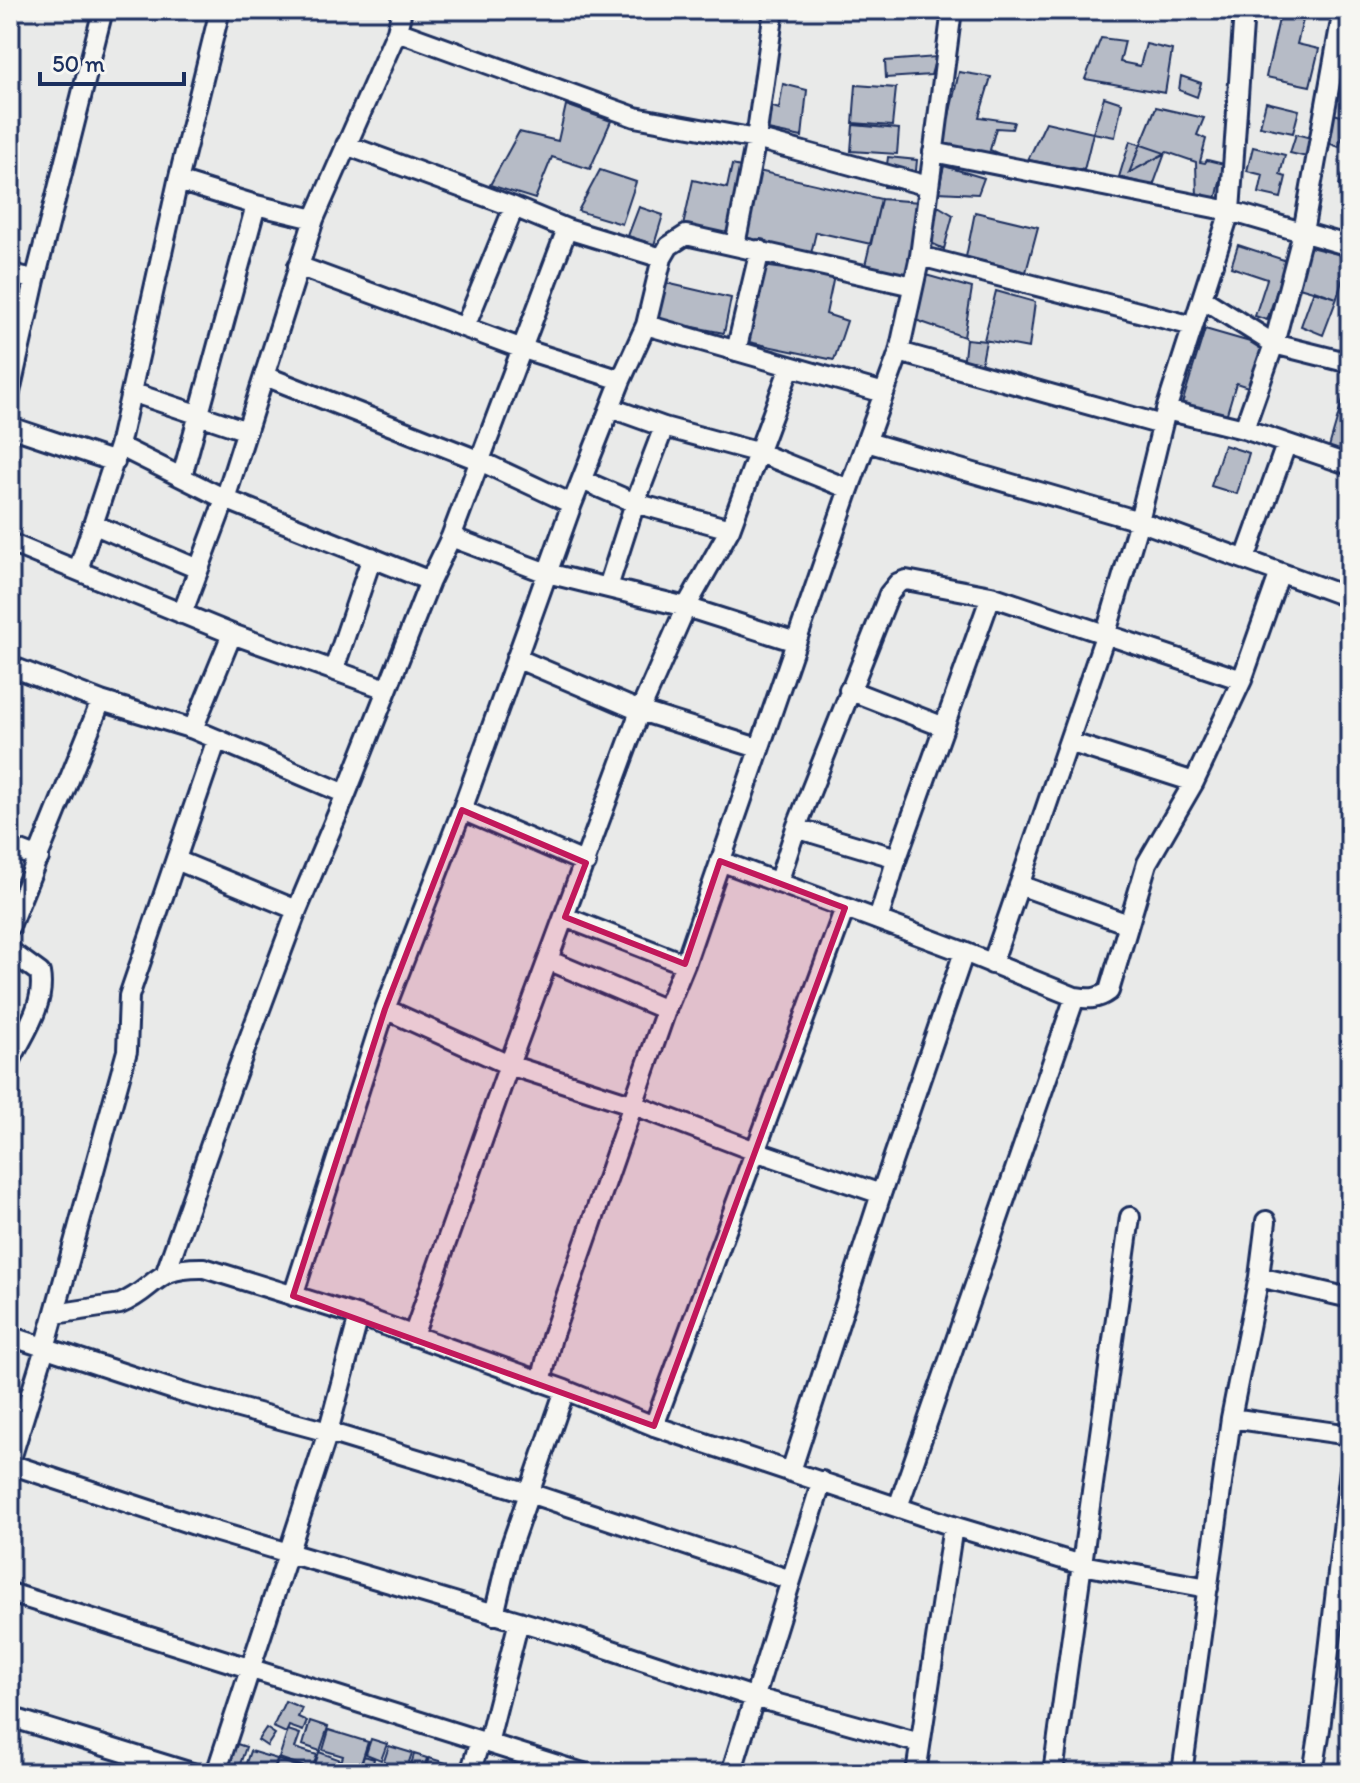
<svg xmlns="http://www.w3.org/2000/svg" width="1360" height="1783" viewBox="0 0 1360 1783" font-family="Itim,sans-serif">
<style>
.building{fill:#b6bbc6;stroke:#1b2f5e;stroke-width:2}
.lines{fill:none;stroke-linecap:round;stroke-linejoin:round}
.street-casing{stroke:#1b2f5e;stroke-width:24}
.street{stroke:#f6f6f2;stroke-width:18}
.marked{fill:#c2185b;fill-opacity:0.2;stroke:#c2185b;stroke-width:6;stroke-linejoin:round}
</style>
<rect width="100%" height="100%" fill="#e9eae9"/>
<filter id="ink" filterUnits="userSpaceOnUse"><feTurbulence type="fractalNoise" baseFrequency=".0125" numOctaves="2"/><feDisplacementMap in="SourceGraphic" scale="16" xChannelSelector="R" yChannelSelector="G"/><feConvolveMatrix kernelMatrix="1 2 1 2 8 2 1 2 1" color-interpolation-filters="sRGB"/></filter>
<g filter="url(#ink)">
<path class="building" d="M1281,10L1305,12L1297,44L1319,49L1310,86L1266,77Z
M1101,38L1125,41L1120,62L1140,66L1146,44L1172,50L1165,93L1085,79Z
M936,57L931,75L886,78L885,61Z
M959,72L991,77L979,117L1014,122L1012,129L996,128L990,150L1002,155L999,161L941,151Z
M1181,76L1201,83L1197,97L1179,90Z
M783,84L807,90L802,137L763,129L767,105L779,109Z
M856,85L896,88L892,126L853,123Z
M1104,97L1122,103L1115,137L1093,133Z
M1266,102L1299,110L1293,133L1260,126Z
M566,105L611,121L590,169L552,157L535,199L490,185L519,132L558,141Z
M1156,107L1204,118L1197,135L1206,139L1200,162L1205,163L1207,160L1224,164L1216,200L1197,198L1196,162L1167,152L1129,173Z
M1334,114L1348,118L1339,147L1325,142Z
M1046,122L1093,133L1084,170L1028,160Z
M853,125L899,129L897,154L851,151Z
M1296,134L1315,139L1311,158L1290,153Z
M1130,141L1165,153L1153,186L1119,177Z
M1253,147L1285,155L1280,175L1286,177L1281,198L1259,193L1263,175L1247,171Z
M888,157L917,160L914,191L884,187Z
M1346,164L1350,165V211L1343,209L1348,189L1339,186Z
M732,165L881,199L871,244L816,232L807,271L715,233L683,226L693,180L727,188Z
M944,166L984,178L978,194L938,192Z
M600,170L636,182L622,224L578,211Z
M881,199L920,202L903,290L861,282Z
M938,206L953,215L944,249L929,242Z
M639,207L663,215L654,245L628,236Z
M975,212L1038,227L1026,272L966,257Z
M1238,245L1287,261L1267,320L1255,316L1267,279L1231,267Z
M1310,247L1349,257L1337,298L1299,287Z
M763,266L834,276L826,314L847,321L834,360L744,341Z
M922,274L972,288L964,337L913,319Z
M666,283L731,298L724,333L653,319Z
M1314,290L1337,298L1323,335L1301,326Z
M996,291L1035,302L1029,348L984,340Z
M1205,329L1264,346L1251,388L1236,383L1225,420L1181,407Z
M966,339L986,341L980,372L963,368Z
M1350,375V461L1327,454Z
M1224,445L1249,453L1237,494L1211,486Z
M285,1701L302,1708L298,1717L307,1721L303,1731L289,1726L286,1733L273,1727Z
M310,1721L328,1727L320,1751L303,1745Z
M266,1728L275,1734L267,1746L258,1740Z
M288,1730L300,1734L295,1748L317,1755L312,1769L279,1758Z
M329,1730L368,1742L358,1773H338L343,1756L323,1750Z
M371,1739L387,1744L381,1760L366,1754Z
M231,1742L246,1747L239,1767L223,1762Z
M389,1746L412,1753L406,1771L383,1764Z
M250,1751L277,1759L273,1773H258L260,1767L246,1763Z
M319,1752L341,1760L337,1773L314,1768Z
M414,1754L427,1758L423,1773H409Z
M364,1756L374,1759L371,1773H359Z
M429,1758L453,1765L451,1773L425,1770Z
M278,1760L318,1773H274Z"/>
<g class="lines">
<g class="street-casing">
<path id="street" d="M397,31L635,117L756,139L928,186
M346,145L514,207L567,229L662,258
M933,152L1230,211L1350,246
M178,181L256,205L314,219
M735,245L756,139L774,10
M920,256L1193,326
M298,266L520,348L621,380
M10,273L35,280
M1203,299L1274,344L1350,363
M646,325L884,393
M465,327L514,207
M736,351L760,250
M899,352L1162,425
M265,376L478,460L572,504
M10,392L35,280L103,10
M131,392L247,431
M611,408L664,427L760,453L849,489
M1166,410L1244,429L1350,465
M10,427L115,462
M1244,429L1274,344L1303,232L1343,10
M867,442L1139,521L1350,598
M119,446L225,499L430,581
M182,476L256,205
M582,480L635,503L730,529
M95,525L198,569
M451,537L547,573L686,607L796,642
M10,543L232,634L386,689
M1245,559L1286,445
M78,570L119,446L178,181L220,10
M608,587L635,503L664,427
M182,614L225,499L314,219L397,31L402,10
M516,658L640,711L758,748
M10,666L101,701L193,729L346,794
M334,669L372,557
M849,690L944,727
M193,729L232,634
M1069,742L1194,782
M462,810L586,863
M796,828L897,858
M10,847L39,858
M176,860L297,910
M720,861L964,952L1075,997C1089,999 1097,1000 1109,991L1147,863L1194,782L1242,680L1279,575
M778,883L796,828L889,594L898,583L906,580L991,596L1242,680
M1019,885L1128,924
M565,917L685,964
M878,920L897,858L991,596
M10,926L101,701
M10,951L40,973C46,1005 23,1034 10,1062
M548,960L666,1010
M992,964L1106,633L1139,521L1166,410L1230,211L1244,10
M385,1009L509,1065L634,1105L755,1151L881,1194
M166,1272L231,1087L297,910L346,794L430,581L451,537L567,229
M1259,1277L1350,1298
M293,1296L385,1009L462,810L572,504L621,380L646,325L662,258L669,246L686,235L913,286
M55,1314L120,1304C158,1288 152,1267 204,1268L359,1316L565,1390L654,1426L953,1526L1082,1565L1208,1588
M10,1336L183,1393L328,1432L529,1493L791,1580
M413,1336L509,1065L640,711L686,607L730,529L790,367
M541,1382L552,1337L666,1010L685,964L849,489L899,352L920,256L952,10
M1231,1418L1350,1435
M654,1426L845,908
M10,1462L45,1348L127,1051L129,996L217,739
M10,1464L204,1528L576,1638L753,1697L920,1743
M791,1471L881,1194L964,952
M898,1507L1075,997
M10,1593L583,1773
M494,1615L509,1551L565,1390
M10,1717L192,1773
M488,1743L519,1621
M216,1773L328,1432L359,1316
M470,1773L480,1741
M731,1773L822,1481
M916,1773L953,1526
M1053,1773L1130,1217
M1182,1773L1231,1418L1259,1277L1266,1221
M1313,1773L1320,1729L1350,1469"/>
</g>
<use href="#street" class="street"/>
</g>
</g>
<path class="marked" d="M462,810L586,863L565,917L685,964L720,861L845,908L654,1426L293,1296L385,1009Z"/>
<rect width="1360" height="1783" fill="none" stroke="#f6f6f2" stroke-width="40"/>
<rect x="20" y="20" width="1320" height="1743" fill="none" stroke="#1b2f5e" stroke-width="3" filter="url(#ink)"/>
<path d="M40 72v12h144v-12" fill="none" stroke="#1b2f5e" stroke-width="4"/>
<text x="52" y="72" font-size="24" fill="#1b2f5e" stroke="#f6f6f2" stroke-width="6" paint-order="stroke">50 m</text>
</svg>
